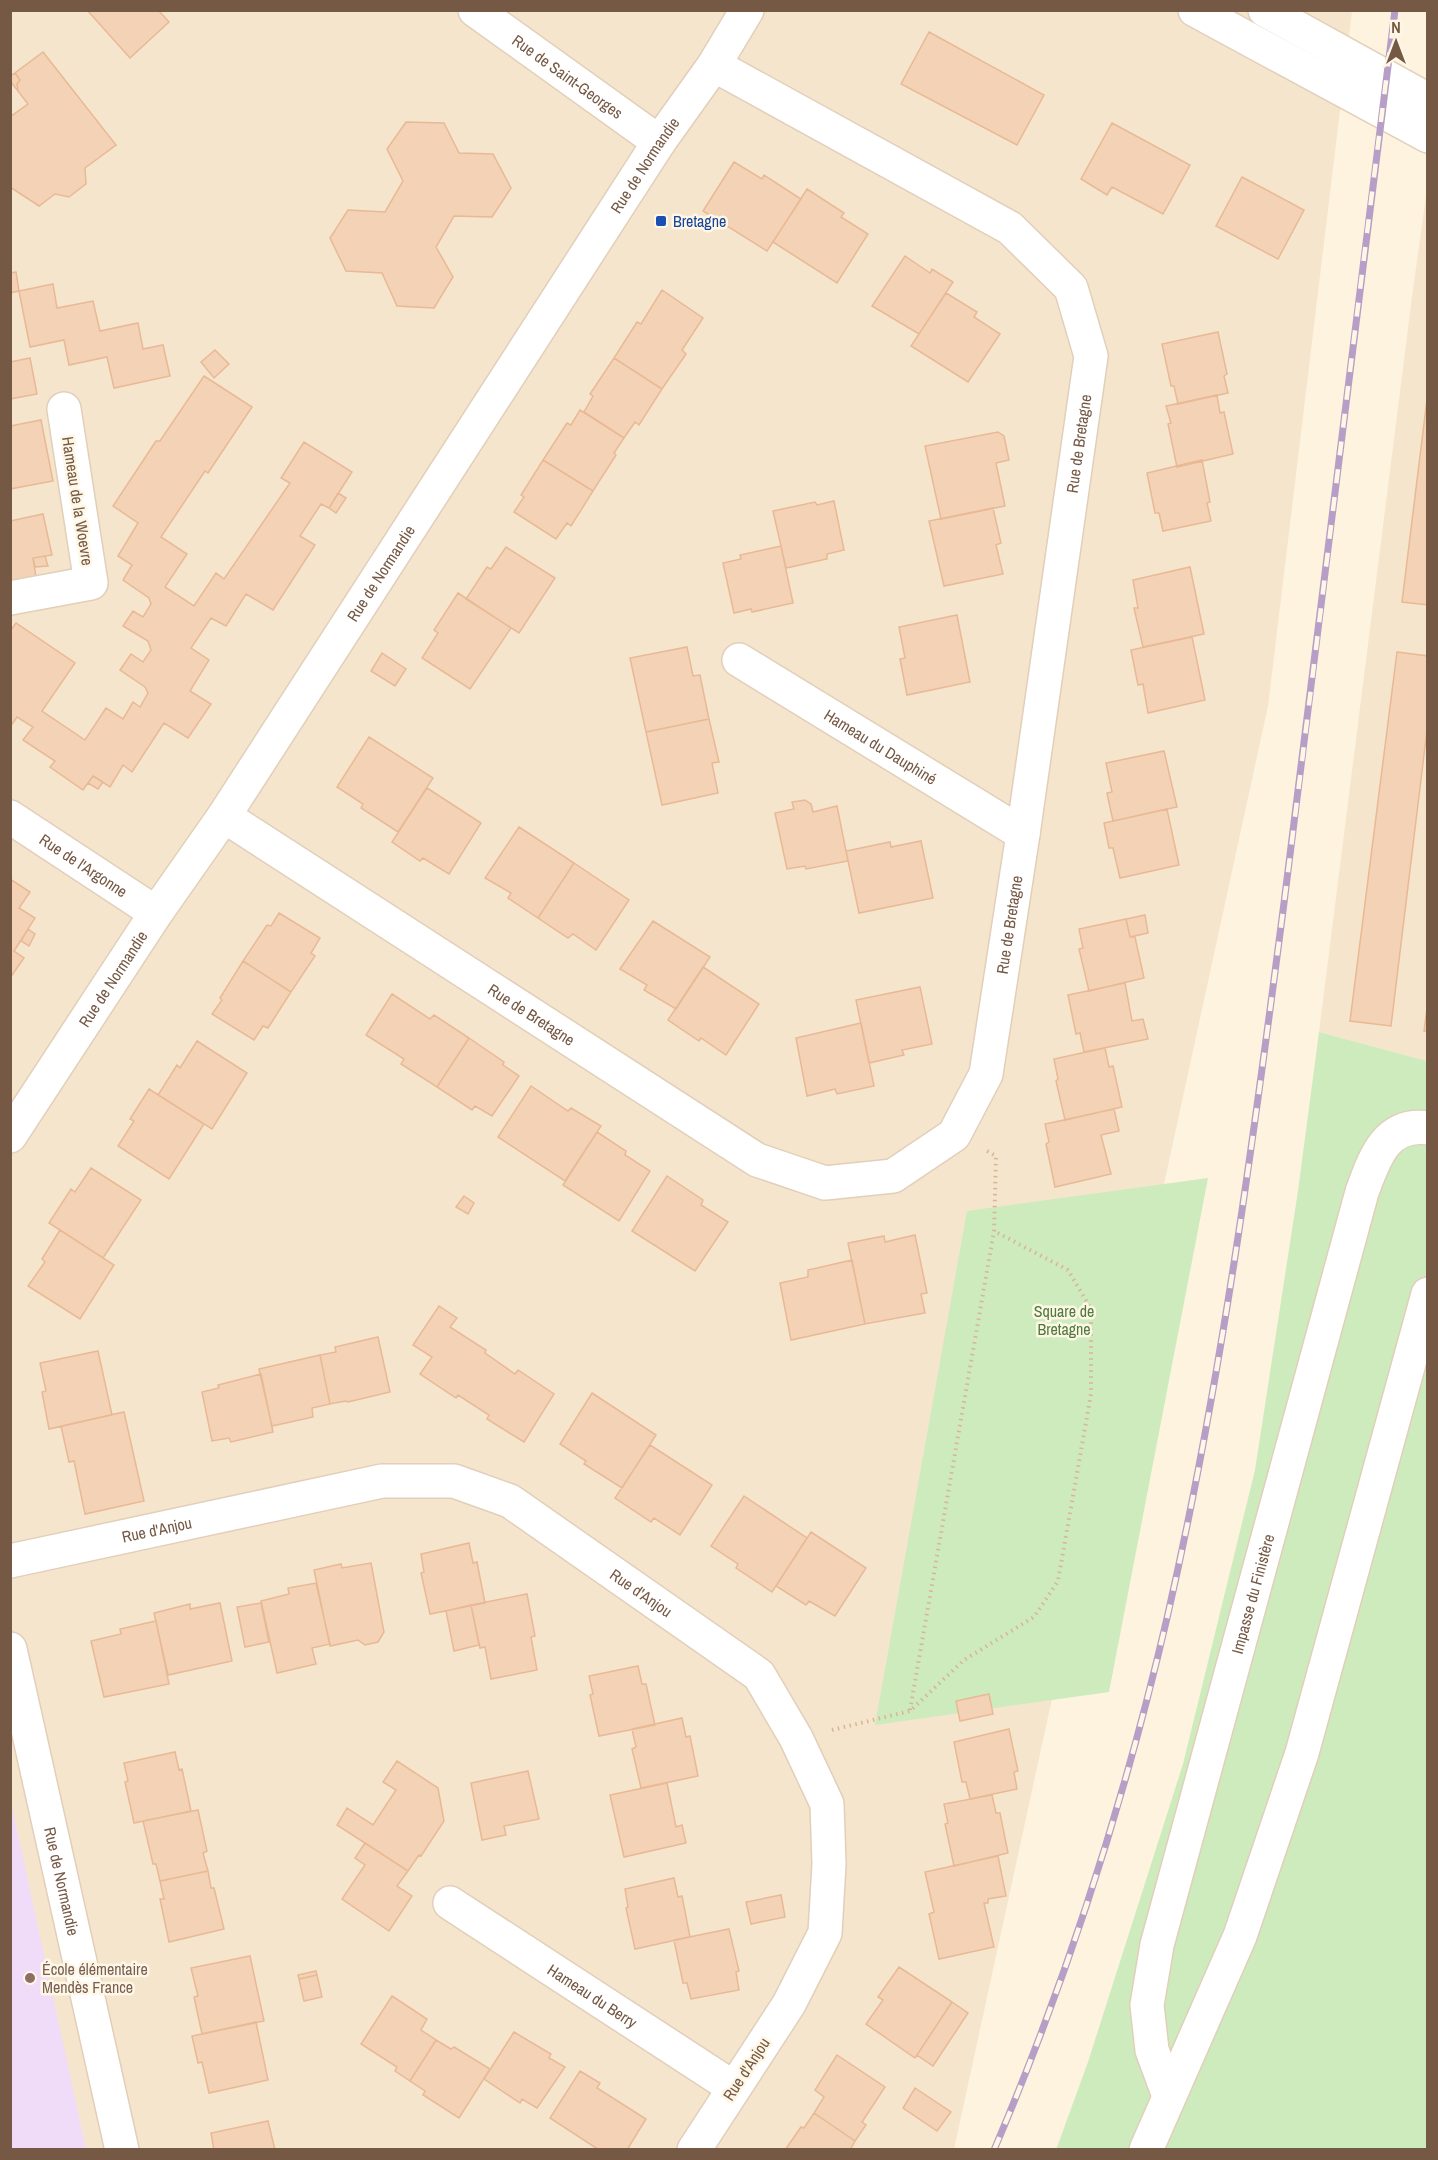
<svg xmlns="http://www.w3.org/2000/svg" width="1438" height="2160" viewBox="0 0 1438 2160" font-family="'Archivo Narrow',sans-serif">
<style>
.residential{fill:#f5e5cd}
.education{fill:#f0dcf9}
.green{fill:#cdebbd}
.building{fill:#f4d2b5;stroke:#e8b994;stroke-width:1.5}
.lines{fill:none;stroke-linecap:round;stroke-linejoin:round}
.minor-casing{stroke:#e2cfba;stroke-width:36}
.path{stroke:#d9b598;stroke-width:4;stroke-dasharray:1.5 4.5;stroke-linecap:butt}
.minor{stroke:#fff;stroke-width:33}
.rail-casing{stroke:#b69ec6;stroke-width:7}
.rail{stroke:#fff7e6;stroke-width:4.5;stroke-dasharray:14;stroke-linecap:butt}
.transit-dot{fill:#1a4fb4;stroke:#fff7e6;stroke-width:2}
.education-dot{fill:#8d6e63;stroke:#fff7e6;stroke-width:2}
.labels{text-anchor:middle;stroke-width:5;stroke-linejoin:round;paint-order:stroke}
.street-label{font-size:16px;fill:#755945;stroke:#fff7e6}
.transit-label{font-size:16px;fill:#164399;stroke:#fff7e6;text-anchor:start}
.park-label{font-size:16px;fill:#4c7b3d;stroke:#fff7e6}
.education-label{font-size:16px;fill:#785e54;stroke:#fff7e6;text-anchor:start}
</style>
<rect width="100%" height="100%" fill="#fdf3df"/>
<path class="residential" d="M11,11H1352L1268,706L954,2149L11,2150Z
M1427,189V1061L1319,1032L1412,297Z"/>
<path class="education" d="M11,1799L12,1807L86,2149H11Z"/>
<path class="green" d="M1319,1032L1427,1061V2149L1056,2150L1088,2062L1183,1764L1255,1470L1298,1191Z
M1208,1178L1109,1692L875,1725L967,1211Z"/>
<path class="building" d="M87,10H158L169,22L130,58Z
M929,32L1044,95L1017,145L901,84Z
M43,52L116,145L85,168L86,184L69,197L55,194L39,206L10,187V117L28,104L18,91L17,84L20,80L15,73Z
M15,73L20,80L17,84L18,91L10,81V76Z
M406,122L444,123L459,153L493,154L511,188L492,217L454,216L436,247L453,277L434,308L397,306L382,273L346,271L330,238L348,210L385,212L403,181L387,149Z
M1112,123L1190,165L1163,214L1112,187L1107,195L1081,179Z
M734,162L762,179L764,175L801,199L767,251L703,211Z
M1242,177L1304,210L1278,259L1216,226Z
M807,189L844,213L841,217L868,234L837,283L773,242Z
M905,256L930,273L932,269L953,282L919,334L872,306Z
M16,272L19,291L10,293V273Z
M53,284L57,308L93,301L100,331L138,323L143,349L163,345L170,376L114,388L107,357L69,365L64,340L30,347L19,291Z
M662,290L703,318L682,350L686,354L662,389L614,358L637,322L641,324Z
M946,293L977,312L974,317L1000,334L968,382L911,346Z
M1218,332L1227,374L1224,376L1228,393L1178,404L1174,386H1171L1162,344Z
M215,350L229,364L214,378L201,362Z
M30,358L37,394L10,399V362Z
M614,358L662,389L639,425L635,422L624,438L584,412L593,396L590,394Z
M204,376L252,407L208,473L205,471L161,537L187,554L165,587L194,606L216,573L224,579L290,483L281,478L304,442L352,472L329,508L321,504L300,536L315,545L273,610L246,594L226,626L211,618L191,648L209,660L190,691L211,704L188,738L164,723L132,772L123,765L110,787L93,776L83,790L50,767L55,761L23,740L33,727L17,717L10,727V631L16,623L75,663L42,711L85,740L106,708L123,719L133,702L140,707L148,693L145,687L120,670L131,654L143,662L151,650L148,641L123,626L133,611L143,617L151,604L149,598L123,580L132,565L118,556L138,523L113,506L156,441H160Z
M1428,391V605L1402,602Z
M1217,395L1220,413L1224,412L1233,454L1177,467L1168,424L1171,423L1166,406Z
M580,410L624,438L614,453L616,455L593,491L543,460L567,423L571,425Z
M41,420L53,481L10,489V426Z
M998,432L1004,436L1009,460L996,463L1005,506L941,519L925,446Z
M543,460L593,491L571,526L567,523L556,539L514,512L524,497L521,495Z
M1202,460L1210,502L1207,503L1211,521L1163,531L1159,513H1155L1147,473Z
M338,493L346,498L336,513L329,508Z
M834,501L844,550L827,554V559L786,568L773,511L815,502L817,505Z
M993,508L1001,543L996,545L1003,574L944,586L929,521Z
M43,514L52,555L33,558L36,577L12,582L10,578V521Z
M781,546L793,603L752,612L751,609L734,613L723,563L741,559L740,555Z
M506,547L555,578L519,633L466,599L487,567L491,569Z
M45,556L48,566L35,567L33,558Z
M1190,567L1204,634L1143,647L1134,608H1138L1133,580Z
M458,593L511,628L470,689L422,658L438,633L434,630Z
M957,615L970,682L907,695L900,659L905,658L899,627Z
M1192,637L1205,700L1148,713L1143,684L1138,685L1131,650Z
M687,647L693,676L700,675L709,719L646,732L630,658Z
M1397,652L1428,656V722L1391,1026L1350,1021Z
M382,653L406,669L395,686L371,671Z
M709,719L719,762L712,763L718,793L662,805L646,732Z
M369,737L433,778L398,832L361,808L363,804L337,787Z
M1164,751L1177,807L1113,821L1107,793L1112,792L1106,763Z
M93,776L103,782L98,789L88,783Z
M427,788L481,823L449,874L423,858L420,861L392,842Z
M805,800L811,804L813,812L837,806L848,861L806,869L805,866L787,869L775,813L794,809L792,802Z
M1167,809L1179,865L1120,878L1113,848H1109L1104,823Z
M519,827L574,863L538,918L508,898L511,893L485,878Z
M921,841L933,898L859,913L846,851L890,842L891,847Z
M574,863L629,900L596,950L573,934L568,938L538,918Z
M10,879L30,892L19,908L35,918L14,951L24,958L10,978Z
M279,913L320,938L311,953L315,956L291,992L243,961L267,925L271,926Z
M1145,915L1148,933L1130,937L1126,919Z
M1126,919L1130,937H1135L1144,978L1089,991L1079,949L1083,948L1079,929Z
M653,921L710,957L676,1009L644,990L647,985L620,969Z
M28,929L35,934L29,946L21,941Z
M243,961L291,992L268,1028L263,1026L254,1040L212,1014L222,1000L220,998Z
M703,967L759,1004L726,1055L701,1038L699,1041L668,1020Z
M1125,983L1132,1021L1143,1019L1148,1039L1084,1052L1080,1033L1076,1034L1068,995Z
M920,987L932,1044L902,1050L904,1055L869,1063L856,1000Z
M392,994L430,1019L434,1015L469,1038L437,1087L401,1064L404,1059L366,1035Z
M1428,1001V1031H1424Z
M861,1023L874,1086L837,1094L835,1089L807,1096L796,1038Z
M469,1038L504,1062L503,1065L519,1076L492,1116L475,1106L472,1110L437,1087Z
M197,1041L247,1073L212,1129L158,1095L177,1065L180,1068Z
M1105,1048L1109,1067L1113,1066L1122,1107L1065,1120L1056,1081L1058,1079L1054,1059Z
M531,1086L568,1111L571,1108L601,1126L565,1181L498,1137Z
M149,1089L204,1124L169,1179L118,1146L134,1121L130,1119Z
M1114,1109L1119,1131L1101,1135L1111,1174L1055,1187L1046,1144L1049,1142L1045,1124Z
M597,1132L626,1151L625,1155L650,1171L619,1221L563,1185Z
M91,1168L141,1200L103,1258L49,1223L71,1189L75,1192Z
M667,1176L703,1200L701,1205L728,1222L695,1271L632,1231Z
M464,1196L474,1203L468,1214L456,1207Z
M60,1230L114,1265L80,1319L28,1286L45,1262L42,1259Z
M915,1235L927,1293L921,1294L925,1313L865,1324L848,1243L884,1236L885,1242Z
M852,1260L865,1324L791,1340L780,1283L808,1277V1270Z
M439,1306L457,1318L450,1327L486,1350L485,1353L515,1374L518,1370L554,1394L524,1442L487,1419L489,1415L458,1395L456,1398L420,1374L432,1357L413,1345Z
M378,1337L390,1392L348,1402L346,1401L330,1404L320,1355L336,1352L335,1347Z
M98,1351L112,1415L49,1429L42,1392L46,1391L40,1363Z
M320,1355L330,1404L312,1408L313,1417L272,1426L259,1369Z
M261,1374L273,1432L231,1442L229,1438L212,1441L202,1392L219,1388L218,1385Z
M592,1393L656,1435L622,1488L584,1464L586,1461L560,1444Z
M124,1412L144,1501L85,1514L74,1461L69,1462L61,1426Z
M650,1445L712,1485L680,1535L654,1518L651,1522L615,1498Z
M744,1496L807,1538L772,1592L736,1568L738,1564L711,1546Z
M811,1532L866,1568L835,1616L809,1601L806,1605L776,1586Z
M469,1543L473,1563L477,1562L485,1603L430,1614L421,1573L424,1572L421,1554Z
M371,1563L384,1632L378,1642L365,1645L358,1640L330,1646L314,1570L341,1564L342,1568Z
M316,1583L330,1644L312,1648L316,1664L277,1673L261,1601L289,1594L288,1588Z
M527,1594L535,1636L531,1637L537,1670L491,1679L485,1647L480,1648L471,1605Z
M220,1603L232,1661L168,1675L154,1613L190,1604V1609Z
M261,1603L269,1642L245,1647L237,1607Z
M471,1605L479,1645L454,1651L446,1611Z
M156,1621L169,1684L104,1697L91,1641L121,1634L120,1629Z
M638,1666L642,1684H646L655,1725L599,1736L590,1695L593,1694L589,1676Z
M989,1694L993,1714L960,1721L956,1701Z
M682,1718L686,1737L690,1736L698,1776L641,1788L632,1749L636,1747L632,1729Z
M1009,1729L1018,1771L1014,1772L1017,1789L970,1799L966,1782H962L954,1742Z
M175,1752L179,1770L182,1769L191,1811L134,1823L125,1782L128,1781L124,1763Z
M397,1761L438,1788L444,1821L421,1856L419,1855L408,1871L337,1825L347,1808L373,1825L396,1790L383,1782Z
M528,1771L539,1819L504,1826L506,1835L482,1840L471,1783Z
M667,1783L676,1827L682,1825L686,1843L624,1857L610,1795Z
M992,1795L996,1813H1000L1008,1853L954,1866L945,1824L948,1823L944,1804Z
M198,1810L207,1851L203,1853L208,1871L160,1881L156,1864H153L143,1821Z
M365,1843L408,1871L397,1886L412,1896L389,1931L342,1899L365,1865L355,1858Z
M998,1856L1006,1896L988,1899V1903H984L994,1947L939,1959L929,1914L934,1912L925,1872Z
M208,1871L211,1888H214L224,1929L169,1942L160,1899H164L160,1881Z
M674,1878L678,1897L682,1896L690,1937L635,1949L626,1908L628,1907L625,1889Z
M781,1895L785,1917L751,1924L746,1902Z
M729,1929L739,1971L736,1972L739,1990L691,1999L687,1983H683L674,1940Z
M250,1956L264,2021L202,2034L194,1997L198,1996L191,1968Z
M899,1967L952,2002L915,2058L866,2024L883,2000L878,1997Z
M316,1971L317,1975L299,1979L298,1975Z
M317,1975L322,1997L304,2001L299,1979Z
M392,1996L427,2019L421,2030L436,2040L410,2081L395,2071L397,2067L361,2044Z
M952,2002L968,2013L933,2066L917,2055Z
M256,2022L268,2080L209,2093L202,2062L198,2063L192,2036Z
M514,2032L551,2054L549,2058L565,2067L537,2108L522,2099L520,2103L484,2079Z
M436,2040L451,2049L454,2047L490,2069L459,2118L423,2095L425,2091L410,2081Z
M837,2055L885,2087L862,2122L866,2125L855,2141L814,2113L824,2097L815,2090Z
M580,2071L600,2083L597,2088L646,2119L627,2150H599L550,2118Z
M915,2088L951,2112L937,2131L903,2108Z
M814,2113L855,2141L850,2150H785L801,2127L804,2128Z
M268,2121L275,2150H214L211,2133Z"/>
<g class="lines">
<g class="minor-casing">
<g id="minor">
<path id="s1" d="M475,10L659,142"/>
<path d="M1195,10L1428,136"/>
<path d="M1265,10L1428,100"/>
<path d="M10,598L91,583L64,409"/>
<path id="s2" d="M739,660L1023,834"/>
<path id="s3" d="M224,816L757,1160L825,1183L893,1176L954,1135L986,1074L1023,834L1091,356L1071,288L1010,228L714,65"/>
<path id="s4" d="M10,817L156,913"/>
<path id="s5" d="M10,1136L156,913L224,816L659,142L714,65L747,10"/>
<path id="s6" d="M10,1561L382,1481H454L510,1501L759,1675L796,1738L827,1804L829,1864L825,1933L789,2004L694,2150"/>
<path id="s7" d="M10,1649L122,2150"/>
<path id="s8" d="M450,1903L734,2088"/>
<path id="s9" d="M1169,2096L1152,2050L1147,2005L1157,1945L1362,1192C1374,1160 1385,1122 1428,1128"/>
<path d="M1146,2150L1240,1936L1302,1753L1428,1294"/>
</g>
</g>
<path class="path" d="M910,1710L994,1231L996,1156L987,1151
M832,1730L910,1711L964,1660L1034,1617L1058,1581L1091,1394V1309L1068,1270L994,1231"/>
<use href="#minor" class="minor"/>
<g class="rail-casing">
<path id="rail" d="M994,2150C1067,1979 1125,1799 1167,1618C1221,1383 1253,1143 1284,903C1322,606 1357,308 1395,10"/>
</g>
<use href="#rail" class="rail"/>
</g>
<rect class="transit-dot" x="655" y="215" width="12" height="12" rx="3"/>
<circle class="education-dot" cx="30" cy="1978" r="6"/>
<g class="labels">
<g class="street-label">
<text dy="6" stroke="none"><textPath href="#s1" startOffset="114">Rue de Saint-Georges</textPath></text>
<text dy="6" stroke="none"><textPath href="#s5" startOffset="1160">Rue de Normandie</textPath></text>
<text dy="6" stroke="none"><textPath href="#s3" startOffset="1554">Rue de Bretagne</textPath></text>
<text transform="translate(78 501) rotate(81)" y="6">Hameau de la Woevre</text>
<text dy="6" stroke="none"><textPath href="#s5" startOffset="674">Rue de Normandie</textPath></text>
<text dy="6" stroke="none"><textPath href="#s2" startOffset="166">Hameau du Dauphiné</textPath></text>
<text dy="6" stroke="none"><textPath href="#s4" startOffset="88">Rue de l'Argonne</textPath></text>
<text dy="6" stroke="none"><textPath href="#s3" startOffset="1068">Rue de Bretagne</textPath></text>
<text dy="6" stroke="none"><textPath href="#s5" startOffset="188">Rue de Normandie</textPath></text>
<text dy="6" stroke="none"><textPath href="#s3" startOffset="366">Rue de Bretagne</textPath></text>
<text dy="6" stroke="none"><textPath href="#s6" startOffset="150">Rue d'Anjou</textPath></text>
<text dy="6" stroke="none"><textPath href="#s6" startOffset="672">Rue d'Anjou</textPath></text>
<text dy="6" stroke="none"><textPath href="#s9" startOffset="519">Impasse du Finistère</textPath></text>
<text dy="6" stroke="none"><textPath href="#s7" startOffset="238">Rue de Normandie</textPath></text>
<text dy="6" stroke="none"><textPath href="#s8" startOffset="170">Hameau du Berry</textPath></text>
<text transform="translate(746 2069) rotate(-57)" y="6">Rue d'Anjou</text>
</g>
<g class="transit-label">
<text x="673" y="227">Bretagne</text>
</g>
<g class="park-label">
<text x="1064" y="1317">Square de<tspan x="1064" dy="18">Bretagne</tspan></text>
</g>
<g class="education-label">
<text x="42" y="1975">École élémentaire<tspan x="42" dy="18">Mendès France</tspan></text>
</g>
</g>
<rect width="1438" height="2160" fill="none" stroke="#755945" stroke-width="24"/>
<g transform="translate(1396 42)" stroke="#fff7e6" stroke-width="4.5" paint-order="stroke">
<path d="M0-4.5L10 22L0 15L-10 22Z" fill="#755945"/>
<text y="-9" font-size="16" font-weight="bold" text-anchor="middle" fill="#755945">N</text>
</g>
</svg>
